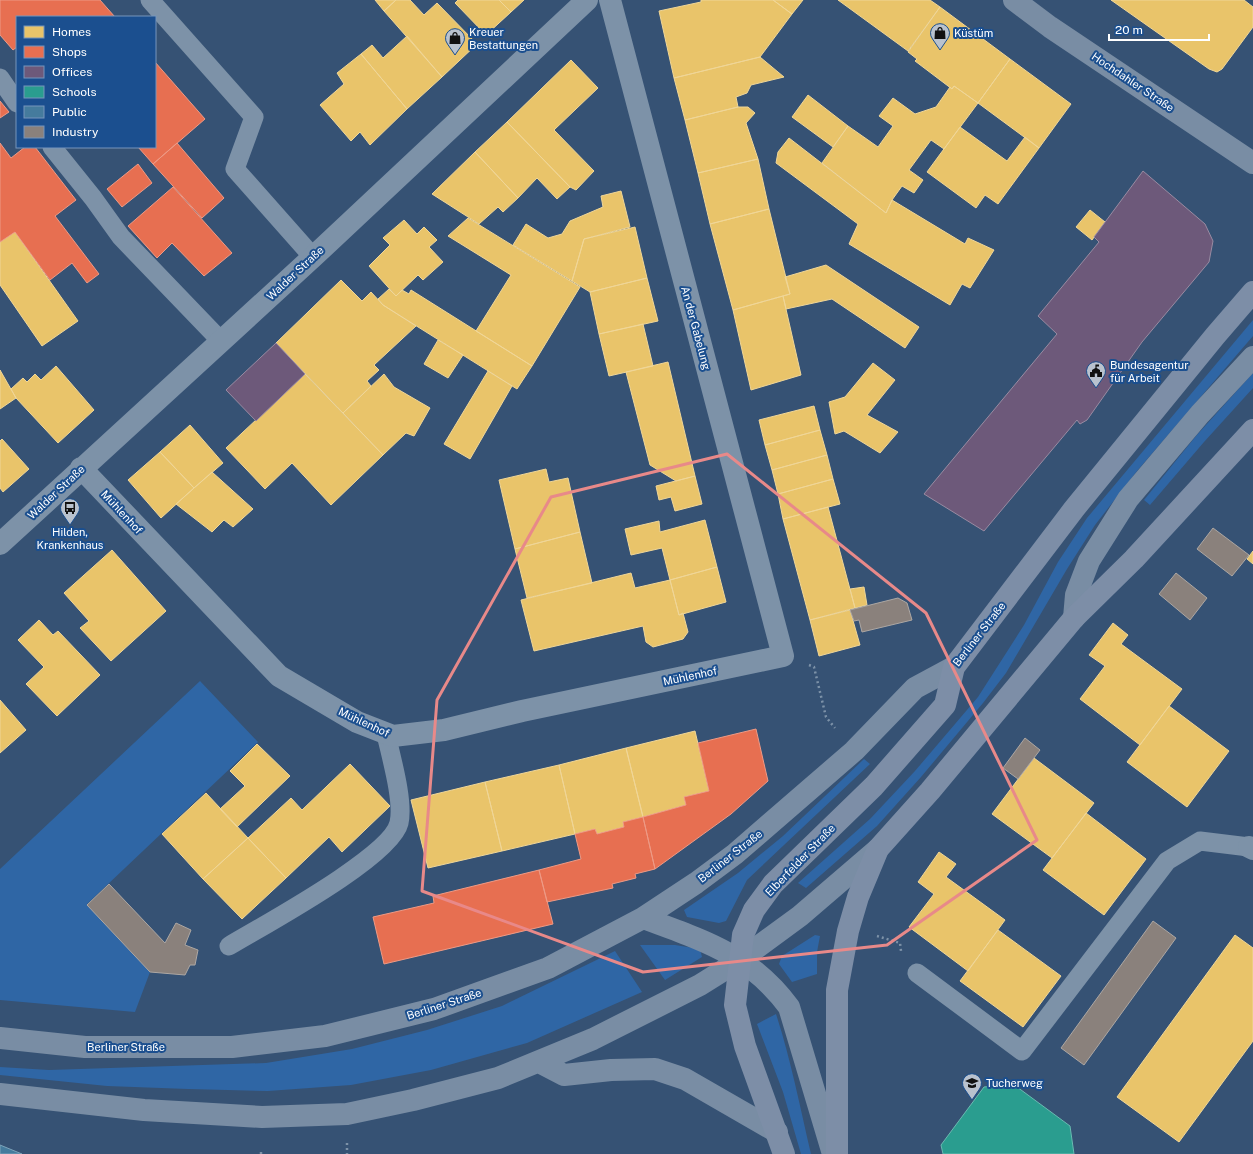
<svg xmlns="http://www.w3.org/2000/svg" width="1253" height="1154" viewBox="0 0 1253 1154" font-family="'Public Sans',sans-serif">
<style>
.green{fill:#2f66a5}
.homes{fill:#e9c46a;stroke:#f0d697}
.shops{fill:#e76f51;stroke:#ee9a85}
.offices{fill:#6d597a;stroke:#998ba2}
.schools{fill:#2a9d8f;stroke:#6abab1}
.public{fill:#457b9d;stroke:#7da3ba}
.industry{fill:#8a817c;stroke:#ada7a3}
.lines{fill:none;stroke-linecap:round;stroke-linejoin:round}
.path{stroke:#7d92a8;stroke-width:2.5;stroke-dasharray:2 3;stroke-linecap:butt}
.service{stroke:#7d92a8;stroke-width:19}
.minor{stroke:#7d92a8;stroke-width:22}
.secondary{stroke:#798da4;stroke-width:22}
.primary{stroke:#7d8ea7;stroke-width:22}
.marked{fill:none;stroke:#e88989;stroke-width:3;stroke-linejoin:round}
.labels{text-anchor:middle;stroke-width:4;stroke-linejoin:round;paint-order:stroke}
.poi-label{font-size:11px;fill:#fff;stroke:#1b4f8f;text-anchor:start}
.street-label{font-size:11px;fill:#fff;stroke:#1b4f8f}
</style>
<rect width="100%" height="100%" fill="#365274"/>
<path class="green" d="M1253,320V336L1137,471L1095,525L1067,569L1006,673L983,703L921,777L877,826L806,888L798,883L870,819L915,771L978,697L1024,625L1058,562L1087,518Z
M1253,373V388L1204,442L1150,505L1144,500L1196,436Z
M200,681L258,742L87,904L150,972L135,1012L0,1000V869Z
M864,759L870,764L747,880L726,921L719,923L687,917L684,910L738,873L783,836Z
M815,935L820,936L817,952V974L792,982L779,964L782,956Z
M640,945H675L700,949L702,957L665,980Z
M615,951L642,992L527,1043L431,1070L351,1085L268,1091L188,1089L107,1086L0,1075V1067L49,1070L266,1063L352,1049L427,1030L502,1006Z
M776,1014C791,1060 800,1107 811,1154H801L783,1092L757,1024Z"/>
<path class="homes" d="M375,0H396L384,11Z
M396,0H410L424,15L437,3L477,44L442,77L384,11Z
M458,0H499L511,12L486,35L455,3Z
M499,0H524L511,12Z
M701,0H773L792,14L760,57L674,78L659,11L701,2Z
M773,0H803L792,14Z
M838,0H930L940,7L908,51Z
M1111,0H1244L1253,7V27L1222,69L1217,72L1209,69Z
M940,7L1010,59L978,103L954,86L952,89L915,61L917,59L908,52Z
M407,36L442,77L407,109L361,54L372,45L383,58Z
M361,54L407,109L370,145L360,132L351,141L320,105L344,84L337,73Z
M760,57L784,77L751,85L747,93L736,97L738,107L685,120L674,78Z
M1010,59L1071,104L1039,148L978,103Z
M571,60L598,88L554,130L594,171L576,190L570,187L507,122Z
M954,86L978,103L944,149L931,140L909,170L923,180L914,193L902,186L892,200L886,213L822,163L848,126L878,147L893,126L879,116L893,98L915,114L936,107L950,87L952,89Z
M808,95L848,126L833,147L792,117Z
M738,107H748L755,113L746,123L758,159L698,173L685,120Z
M507,122L570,187L557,199L537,178L518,198L475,152Z
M960,127L1007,161L1025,137L1039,148L998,204L985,195L976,208L927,172Z
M789,138L886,213L892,200L965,244L968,238L994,250L970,288L962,284L950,305L849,244L858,224L776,163L778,152Z
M475,152L518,198L503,212L498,207L479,224L432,194Z
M758,159L769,209L710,224L698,173Z
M621,191L630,227L584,239L572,281L513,245L526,224L548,238L562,234L570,221L603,207L601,196Z
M769,209L790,294L733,310L710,224Z
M1090,210L1105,222L1092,240L1076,227Z
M468,218L580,287L532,366L476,331L511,275L448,236Z
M404,220L417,234L424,227L437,240L429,247L443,262L423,280L418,275L396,296L369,266L390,245L383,238Z
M635,227L647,278L590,292L572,281L584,239Z
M15,232L78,321L42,346L0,285V242Z
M826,265L919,327L905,348L832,299L786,309L783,296L790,294L785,277Z
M647,278L658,321L599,334L590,292Z
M341,280L362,301L371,292L383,305L416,326L374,365L379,370L367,381L371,386L343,413L276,343Z
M389,289L396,296L402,290L409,294L411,290L532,366L517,389L383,305L378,299Z
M783,296L801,375L751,390L733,310Z
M643,324L653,366L609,376L599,334Z
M438,340L463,355L448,378L424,364Z
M668,362L695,476L676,481L650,465L626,372Z
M873,363L895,380L867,415L898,432L880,453L844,431L835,434L829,402L845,397Z
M56,366L94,410L58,443L16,398L11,389L23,378L27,382L35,374L41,380Z
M0,370L16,398L0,409Z
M488,371L512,386L470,459L444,444Z
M305,374L383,455L331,505L292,463L265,489L226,448Z
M384,374L394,387L430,408L414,436L406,433L383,455L343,413Z
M814,406L820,430L765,445L759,420Z
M190,425L223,463L194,488L160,452Z
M820,430L827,455L772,470L765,445Z
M2,439L29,469L3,492L0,488V441Z
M160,452L194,488L161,518L128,480Z
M827,455L833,479L778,494L772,470Z
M546,469L549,482L568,478L580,532L515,549L499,480Z
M212,472L253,509L233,527L224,520L212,532L176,504Z
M695,476L702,504L675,511L671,497L659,500L656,486Z
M833,479L840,504L783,519L778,494Z
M828,507L855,608L810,620L783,519Z
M705,520L717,567L670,580L662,548L631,555L625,529L659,521L660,532Z
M580,532L592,583L527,598L515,549Z
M112,550L166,611L111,661L80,628L89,621L64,593Z
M1253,551V564L1247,559Z
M717,567L726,602L679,615L670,580Z
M631,573L635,588L670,580L679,615L683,613L688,632L683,639L653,647L646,642L643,626L534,651L521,600Z
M864,587L867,605L855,608L850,589Z
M850,610L860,645L819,656L810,620Z
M39,620L53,635L58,631L100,675L57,716L26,684L44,667L18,640Z
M1113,623L1128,635L1121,644L1182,689L1140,745L1080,699L1105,666L1089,655Z
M0,700L26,730L0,753Z
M1169,706L1229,751L1187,807L1127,762Z
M695,731L709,791L684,797L686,805L643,817L626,748Z
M257,744L290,776L237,827L220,809L245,786L230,771Z
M626,748L643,817L623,822L624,827L597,834L595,829L575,834L559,765Z
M1034,758L1094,803L1052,858L992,814Z
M350,764L390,806L342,852L329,837L286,878L248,838L291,798L302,810Z
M559,765L575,834L502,851L485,782Z
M485,782L502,851L428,868L411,800Z
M206,793L248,838L203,879L162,834Z
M1086,813L1146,859L1104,915L1043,870Z
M248,838L286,878L242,919L203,879Z
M939,852L956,864L946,877L1005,920L968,971L909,927L934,894L918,882Z
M998,930L1061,976L1023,1027L960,981Z
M1235,935L1253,948V1041L1179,1142L1117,1097Z"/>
<path class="shops" d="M0,0H100L115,17H17V47L13,50L0,35Z
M155,62L205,119L153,164L138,147H155Z
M0,101L9,112L0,118Z
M0,143L11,158L25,147H35L76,200L55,216L99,274L87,283L72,263L50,280L15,232L0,242Z
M177,143L224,198L202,218L153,164Z
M138,164L152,183L122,207L107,189Z
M173,187L232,253L204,276L172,243L157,258L128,226Z
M756,729L768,781L731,814L655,869L643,817L686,805L684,797L709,791L698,743Z
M643,817L655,869L635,874L636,878L612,884L613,888L547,902L539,870L581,859L575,834L595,829L597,834L624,827L623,822Z
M539,870L553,924L384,964L373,917L434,903L433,896Z"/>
<path class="offices" d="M1143,171L1205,224L1213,241L1209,262L1142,342L1087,420L1080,424L1077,420L984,531L924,494L1057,334L1038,316L1099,242L1094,237Z
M276,343L305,374L256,421L226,390Z"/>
<path class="schools" d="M1013,1084L1070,1126L1074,1154H943L941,1145L984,1087Z"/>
<path class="public" d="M0,1145L22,1154H0Z"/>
<path class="industry" d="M1213,528L1249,555L1232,576L1197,549Z
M1176,573L1207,598L1190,620L1159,594Z
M898,598L907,603L912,620L862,632L859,620L854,621L850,610Z
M1025,738L1040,750L1018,779L1003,768Z
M109,884L165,943L176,923L191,930L185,945L198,950L195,965H190L185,975L150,972L87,905Z
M1153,921L1176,938L1084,1065L1061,1048Z"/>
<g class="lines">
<path class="path" d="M809,665L814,667L826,717L835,728
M877,936L900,943L901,951
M347,1143V1154
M261,1154V1150"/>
<path class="service" d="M150,0L254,117L235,169L313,257
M0,78L17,103
M52,147L93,198L121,237L221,341
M229,946C262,926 391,857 399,823C404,801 391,757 386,734
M917,973L1022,1051L1167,861L1200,841L1249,847"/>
<path class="minor" d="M81,468L279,676L357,722L393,736L444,730L522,711L783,656L610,0
M0,544L313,257L587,0
M1249,847L1253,849"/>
<path class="secondary" d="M1014,0L1050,27L1253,163
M1074,618L1076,595L1089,561L1128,499L1200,414L1253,357
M643,918C702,940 750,954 789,1007L833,1154
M0,1038L85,1047H232L325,1036L434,1009L548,968L643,918L696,883L735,854L854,751L915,688L954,667
M539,1062L564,1075L611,1070L655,1069L685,1079L777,1132
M0,1094L144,1110L262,1117L347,1114L413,1100L498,1078L593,1039L700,985L740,960L800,916L878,849"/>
<path class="primary" d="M784,1154L745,1046L735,1005L743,935L754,910L773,884L874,786L945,705L954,667L1074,509L1215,336L1253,292
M837,1154V990L848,931L858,897L878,849L930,791L1074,618L1134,559L1253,430"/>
</g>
<path class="marked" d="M727,454L926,613L1037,840L887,945L643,972L422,891L437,700L551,497Z"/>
<defs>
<g id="shop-pin" transform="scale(1)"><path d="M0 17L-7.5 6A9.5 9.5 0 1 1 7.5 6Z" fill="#b9c2ce" stroke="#1b4f8f"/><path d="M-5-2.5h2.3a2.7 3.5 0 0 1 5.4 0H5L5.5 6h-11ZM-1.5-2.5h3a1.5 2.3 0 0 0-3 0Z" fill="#111"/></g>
<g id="civic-pin" transform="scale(1)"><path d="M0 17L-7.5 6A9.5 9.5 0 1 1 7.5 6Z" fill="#b9c2ce" stroke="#1b4f8f"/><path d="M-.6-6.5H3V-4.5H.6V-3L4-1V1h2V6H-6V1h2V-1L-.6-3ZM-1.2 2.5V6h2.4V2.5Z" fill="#111"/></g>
<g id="bus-pin" transform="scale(1)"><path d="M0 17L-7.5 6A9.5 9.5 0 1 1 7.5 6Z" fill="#b9c2ce" stroke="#1b4f8f"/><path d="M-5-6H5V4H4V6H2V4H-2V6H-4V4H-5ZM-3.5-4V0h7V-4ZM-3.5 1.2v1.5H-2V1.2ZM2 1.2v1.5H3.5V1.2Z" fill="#111"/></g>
<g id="school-pin" transform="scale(1)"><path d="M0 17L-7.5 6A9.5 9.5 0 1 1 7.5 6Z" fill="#b9c2ce" stroke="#1b4f8f"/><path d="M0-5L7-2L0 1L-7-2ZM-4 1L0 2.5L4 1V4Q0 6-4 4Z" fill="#111"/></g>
</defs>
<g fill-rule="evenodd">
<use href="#shop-pin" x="940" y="33"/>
<use href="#shop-pin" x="455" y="38"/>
<use href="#civic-pin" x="1096" y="371"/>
<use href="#bus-pin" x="70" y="508"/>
<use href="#school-pin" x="972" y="1083"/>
</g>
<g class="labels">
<g class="poi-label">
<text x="469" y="36">Kreuer<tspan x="469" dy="13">Bestattungen</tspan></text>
<text x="954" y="37">Küstüm</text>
<text x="1110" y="369">Bundesagentur<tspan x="1110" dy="13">für Arbeit</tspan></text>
<text x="70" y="536" text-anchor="middle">Hilden,<tspan x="70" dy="13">Krankenhaus</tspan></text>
<text x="986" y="1087">Tucherweg</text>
</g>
<g class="street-label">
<text transform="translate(1133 82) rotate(34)" y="4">Hochdahler Straße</text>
<text transform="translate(295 273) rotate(-43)" y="4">Walder Straße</text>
<text transform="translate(696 328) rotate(75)" y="4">An der Gabelung</text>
<text transform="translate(56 492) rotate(-43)" y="4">Walder Straße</text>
<text transform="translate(122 512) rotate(47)" y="4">Mühlenhof</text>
<text transform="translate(979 634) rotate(-52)" y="4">Berliner Straße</text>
<text transform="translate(690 676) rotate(-12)" y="4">Mühlenhof</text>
<text transform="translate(364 722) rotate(25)" y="4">Mühlenhof</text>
<text transform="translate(730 856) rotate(-38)" y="4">Berliner Straße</text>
<text transform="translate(800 860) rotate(-46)" y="4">Elberfelder Straße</text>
<text transform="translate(444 1004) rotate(-18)" y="4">Berliner Straße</text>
<text x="126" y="1051">Berliner Straße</text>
</g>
</g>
<rect x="16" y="16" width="140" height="132" fill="#1b4f8f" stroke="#7695bc"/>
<rect x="24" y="26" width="20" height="12" fill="#e9c46a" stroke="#7695bc"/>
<text x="52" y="36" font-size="12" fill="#ffffff">Homes</text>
<rect x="24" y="46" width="20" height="12" fill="#e76f51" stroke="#7695bc"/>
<text x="52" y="56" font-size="12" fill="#ffffff">Shops</text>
<rect x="24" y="66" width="20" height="12" fill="#6d597a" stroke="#7695bc"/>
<text x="52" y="76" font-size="12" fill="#ffffff">Offices</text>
<rect x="24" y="86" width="20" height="12" fill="#2a9d8f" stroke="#7695bc"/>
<text x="52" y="96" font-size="12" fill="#ffffff">Schools</text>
<rect x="24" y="106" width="20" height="12" fill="#457b9d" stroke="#7695bc"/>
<text x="52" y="116" font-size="12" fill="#ffffff">Public</text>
<rect x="24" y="126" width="20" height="12" fill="#8a817c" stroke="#7695bc"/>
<text x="52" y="136" font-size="12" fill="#ffffff">Industry</text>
<path d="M1109 34v6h100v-6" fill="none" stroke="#ffffff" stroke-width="2"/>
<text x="1115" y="34" font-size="12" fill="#ffffff" stroke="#1b4f8f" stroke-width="3" paint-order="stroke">20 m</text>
</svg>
